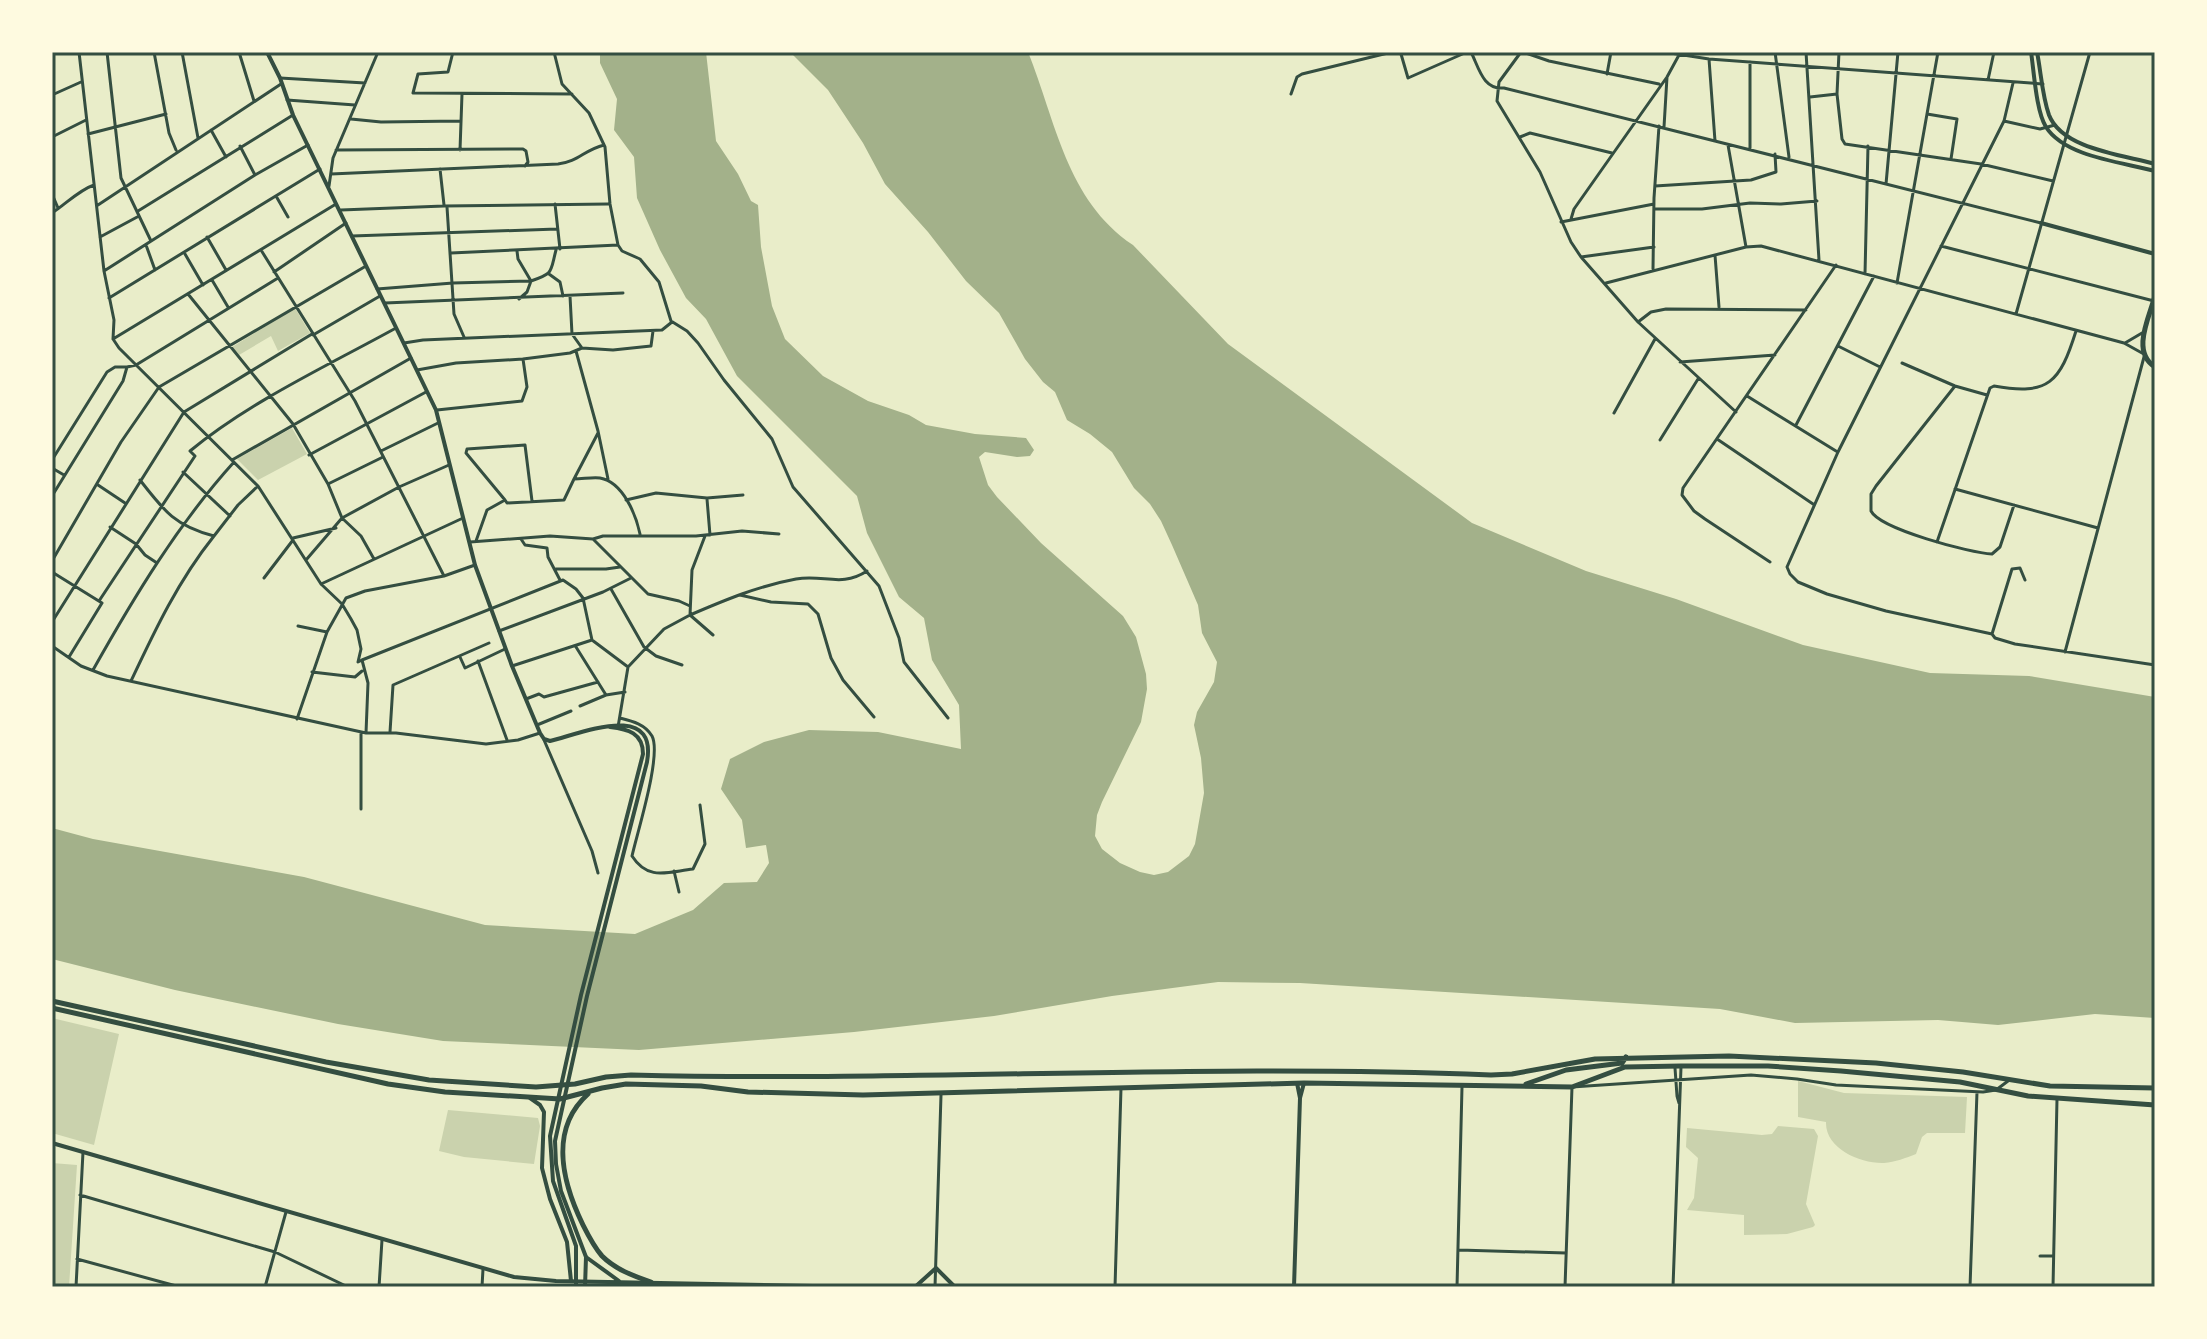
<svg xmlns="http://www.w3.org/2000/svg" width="2207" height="1339" viewBox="0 0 2207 1339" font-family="'Fira Sans Condensed',sans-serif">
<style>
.green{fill:#cad2ad}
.water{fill:#a3b18a}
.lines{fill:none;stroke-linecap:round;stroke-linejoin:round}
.minor{stroke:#344e41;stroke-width:3}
.tertiary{stroke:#344e41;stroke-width:4}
.secondary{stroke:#344e41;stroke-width:4}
.primary{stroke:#344e41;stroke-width:5}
.trunk{stroke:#344e41;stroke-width:5}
.neatline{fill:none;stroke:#344e41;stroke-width:3}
</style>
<rect width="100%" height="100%" fill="#e9edc9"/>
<path class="green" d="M295,308L310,333L278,351L271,336L239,355L232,347Z
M292,428L307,454L258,480L237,459Z
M52,1018L119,1034L94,1145L52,1133Z
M1798,1081L1844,1093L1967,1097L1965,1133H1927L1922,1137L1916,1154C1906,1158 1895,1162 1884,1163C1861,1164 1825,1149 1826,1122L1798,1117Z
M448,1110L538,1118L540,1126L534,1164L464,1157L439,1151Z
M1778,1126L1814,1129L1818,1136L1806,1204L1815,1225L1813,1227L1787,1234L1744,1235V1215L1687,1210L1694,1198L1698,1158L1686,1147L1687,1128L1762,1135L1772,1134Z
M52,1163L77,1165L69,1287H52Z"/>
<path class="water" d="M600,52H706L716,141L738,174L751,201L758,205L761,247L772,306L785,339L823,376L868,401L909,415L926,425L975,434L1026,438L1034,450L1030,456L1017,457L985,452L979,457L988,485L997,497L1041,543L1123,616L1136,637L1146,674L1147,689L1141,722L1102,802L1097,815L1095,836L1102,849L1120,863L1140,872L1154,875L1168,872L1189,856L1195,844L1204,793L1201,758L1194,725L1197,712L1214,682L1217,662L1202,633L1198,605L1172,545L1161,521L1150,504L1134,488L1112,452L1090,434L1067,420L1055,392L1043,382L1025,359L999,313L966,281L928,232L885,184L863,143L828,90L790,52H1028C1056,121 1066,200 1133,245L1228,344L1472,523L1586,571L1676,599L1803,645L1930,673L2029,676L2155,697V1018L2095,1014L1998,1025L1938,1020L1795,1023L1720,1009L1300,983L1218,982L1112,996L994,1016L854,1032L639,1050L443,1041L338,1024L175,990L52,959V828L93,839L304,877L485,925L635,934L693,910L724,883L757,882L769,863L766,845L746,848L742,820L721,789L730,759L764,742L809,730L878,732L961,749L959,705L932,660L924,618L899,597L867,533L857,496L737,376L706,319L686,298L660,250L637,198L634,157L614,130L617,99L600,63Z"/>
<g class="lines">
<path class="minor" d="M79,52L104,271L114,320L113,339L119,348L258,486L321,584L342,604L351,619L357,630L361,649L358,662L362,660L368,683L366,733
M107,52L121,178L151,241
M154,52L169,133L176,150
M182,52L198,138
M239,52L254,101
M453,52L448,72L418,74L413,93L572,94
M482,52H510
M554,52L562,84L589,113L605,147L610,204L618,245L622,251L640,259L659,282L671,321L687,331L698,343L724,380L772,439L793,487L879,586L899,638L904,662L948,718
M1395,52L1401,54L1408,78L1467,52
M1471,52C1479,68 1483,90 1504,88L2041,223
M1521,52L1499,82L1497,101L1540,172L1571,242L1581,257L1638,322L1736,412
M1523,52L1549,61L1659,84
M1664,52L1709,59L2043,84
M1775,52L1789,157
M1806,52L1819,260
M1839,52L1837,94L1842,139L1845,144L1981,164L2053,181
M1709,59L1715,141
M1750,62V148
M1607,74L1611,52
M280,78L365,83
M1988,80L1994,52
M2013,83L2004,121L1838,452L1787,567L1790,574L1798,582L1827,594L1886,611L1992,634L1995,638L2015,644L2155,665
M1291,94L1297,77L1302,74L1392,52
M52,95L81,82
M1810,97L1837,94
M287,100L355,105
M1927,114L1957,119L1951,159
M351,119L381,122L460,121
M2004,121L2040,129L2055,125
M1664,127L1667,77
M211,130L226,157
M88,134L166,114
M52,137L86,120
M1520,137L1530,133L1612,153
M1728,145L1746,247
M240,146L255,175
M336,150L523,149L526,151L528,162L525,166
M460,150L462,94
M440,169L444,205
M331,174L558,164C578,162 584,150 604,145
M1886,184L1898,52
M329,186L333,158L378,52
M1655,186L1751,180L1776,172L1775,154
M52,194L58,208
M276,196L288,217
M555,204L560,249
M98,205L281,84
M447,207L454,314L464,337
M1655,209H1702L1750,203L1781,204L1817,201
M341,210L444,206L608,204
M138,211L293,115
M52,213C66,204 79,190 94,185
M1571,219L1574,209L1667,77L1679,55
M1561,222L1654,204
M352,236L557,229
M100,237L139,216
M207,237L226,270
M146,245L155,270
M1941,246L2154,301
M261,250L355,401L444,576
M451,253L618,245
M185,254L203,285
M1715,255L1719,307
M1581,257L1654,247
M1653,269L1654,198L1659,126
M104,271L255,175L308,145
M274,272L346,223
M549,274L560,282L563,296
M1865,274L1868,146
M212,280L228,307
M1606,283L1746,247L1761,246L2124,343L2142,353
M1897,283L1938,52
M377,289L453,283L531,281L518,259L517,251
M188,294L293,424L328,484L342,518L361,536L374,559
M570,296L572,334L582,348
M109,298L320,169
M519,299L527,292L531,281C554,273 550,273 556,250
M385,303L623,293
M2016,314L2090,52
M1638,322L1651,312L1666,309L1806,310
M313,335L380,296
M113,339L336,204
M404,343L423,340L662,330L672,322
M2125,343L2142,333
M1838,346L1880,367
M576,351L598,431L608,479
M1680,362L1775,355
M1902,363L1955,386L1987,395
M417,370L456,363L523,359L570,353L582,348L613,350L651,346L653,331
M1955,386L1876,486L1871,494V511C1880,529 1970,553 1992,554L2000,547L2014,505
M1747,396L1836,451
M437,410L522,401L527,387L523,359
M1614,413L1655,339
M1796,425L1874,276
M1717,439L1813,504
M1660,440L1698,379
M381,451L438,423
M309,455L426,392
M52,460L107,372L115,367H126
M232,460L411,358
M52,468L64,475
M183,472L230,516
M574,479L598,433
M140,480C164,511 175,526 214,536L238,505L258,486
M328,484L383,457
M98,485L125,503
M1955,489L2098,528
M52,496L123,381L127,367L136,365L278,278
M707,499L710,535
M505,500L466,453L467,449L525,445L532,501
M626,500L656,493L707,498L743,495
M110,527L136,544L145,555L157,563
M293,538L336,528
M521,539L525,545L547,548L548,557L560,580
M593,539L648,594L679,601L690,606
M476,541L487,510L505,500L507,503L564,500L574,479C583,479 592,477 600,478C623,482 636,515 640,534
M470,542L550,536L593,539L603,536H696L742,531L779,534
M1937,542L1990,388L1994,386C2049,396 2060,382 2076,331
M306,560L342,518L399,487L449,465
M52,561L121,442L159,387L366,266
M1770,562L1705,519L1694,511L1682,495L1683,488L1836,265
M556,569H606L620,567
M52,572L102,603L69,657
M264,578L293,540
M321,584L463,518
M611,589L644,647L656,656L682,665
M740,595L771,602L808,604L818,614L831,658L843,680L874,717
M99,601L195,456L190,451C251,401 327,366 396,328
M52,622L184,412L312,334
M298,626L327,632
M499,631L603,592L631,578
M1992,634L2012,569L2020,568L2025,580
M713,635L690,615C725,600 758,586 796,579C824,574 841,588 867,571
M52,646L81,666L107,676L366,733H396L486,744L518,740L540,733
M576,647L606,695
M2065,652L2144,357
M460,657L465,668L505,649
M362,660L563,580L576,589L583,598L592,640L628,667L618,727
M478,661L507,740
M512,666L592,640
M628,667L664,629L690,615L692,570L705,536
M93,670C134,597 178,524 234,462
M312,672L355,677L362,671
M131,681C155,630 178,581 214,536
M526,699L539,694L544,697L598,682
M580,706L606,695L625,692
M620,718C632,721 645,724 652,736C662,755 637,833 632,856C648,881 667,872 693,869L705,844L700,805
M297,719L327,632L346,598L365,591L444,576L475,565
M537,725L571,711
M390,732L393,685L489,643
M544,740L592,851L598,873
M361,809V732
M674,871L679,892
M1675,1068L1677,1096L1679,1103
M80,1195L275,1252L348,1287
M1459,1250L1566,1253
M2040,1256H2053
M77,1259L180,1287
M76,1287L83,1152
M265,1287L286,1212
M379,1287L382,1240
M482,1287L483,1269
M935,1287L941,1095
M1115,1287L1121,1088
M1457,1287L1462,1087
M1565,1287L1572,1087L1751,1075L1797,1079L1836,1085L1983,1092L1996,1090L2008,1081
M1673,1287L1681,1067
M1970,1287L1977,1092
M2053,1287L2057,1099"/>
<path class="tertiary" d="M267,52L280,78L293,115L436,410L475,565L512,666L540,733L544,739L550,741C580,734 658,700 647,762L587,996L555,1141L556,1164L561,1191L586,1257L585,1287
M2041,223L2155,254
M1297,1083L1300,1098
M530,1098L540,1105L544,1112L542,1168L550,1199L567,1242L571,1281
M576,1287V1246L553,1181L550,1136L581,995L643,754C643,733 628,729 610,727
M1294,1287L1300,1098L1304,1083"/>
<path class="secondary" d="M2031,52C2034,71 2036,111 2046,127C2065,157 2122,162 2155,171
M2037,52C2041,72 2042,95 2049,115C2062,149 2123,155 2155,164
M52,1143L514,1277L556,1281L863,1287
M586,1257L619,1281
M915,1287L936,1268L955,1287"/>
<path class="primary" d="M52,1001L326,1062L429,1080L536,1087L575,1084L606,1077L631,1075C917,1082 1204,1063 1491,1075L1512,1074L1595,1059L1729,1056L1876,1063L1963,1072L2050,1086L2155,1088
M52,1008L388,1084L445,1092L560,1099L602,1088L626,1084L701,1086L748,1092L863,1095L1304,1083L1572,1087L1625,1067L1681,1066H1768L1841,1071L1960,1082L2028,1096L2155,1105
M1526,1084L1566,1070L1622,1063L1626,1057
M588,1094C549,1129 562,1182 583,1225C588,1235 594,1247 602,1256C615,1269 633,1276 651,1282"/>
<path class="trunk" d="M2155,296C2149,318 2131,352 2155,367
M2155,339V349"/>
</g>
<rect width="2207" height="1339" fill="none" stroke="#fefae0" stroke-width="108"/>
<rect x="54" y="54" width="2099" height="1231" class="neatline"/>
</svg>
